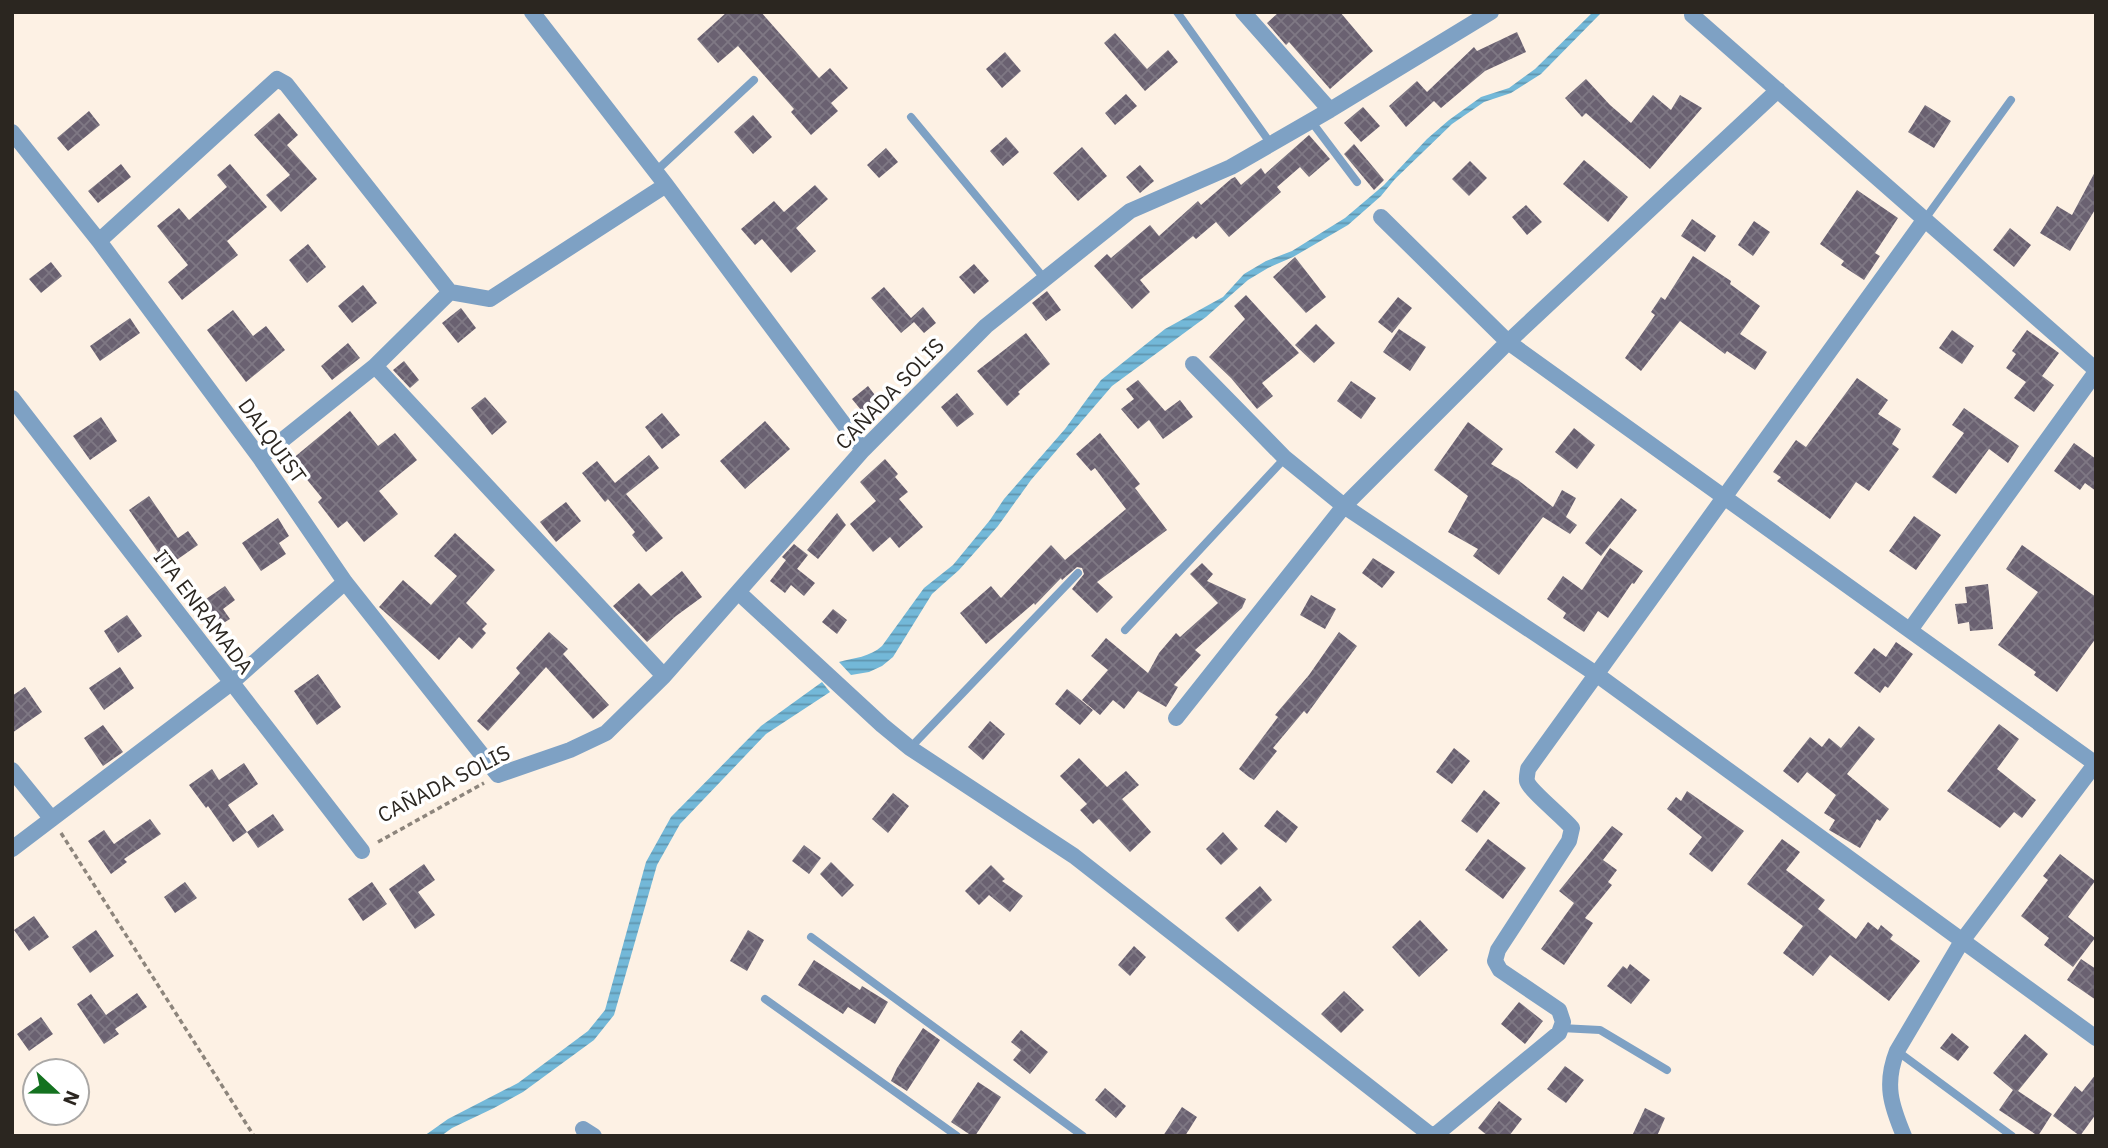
<svg xmlns="http://www.w3.org/2000/svg" width="2108" height="1148" viewBox="0 0 2108 1148" font-family="'IBM Plex Sans',sans-serif">
<style>
.water{fill:url(#water-rules)}
.building{fill:url(#building-cross-hatch)}
.lines{fill:none;stroke-linecap:round;stroke-linejoin:round}
.path{stroke:#8d857c;stroke-width:3.5;stroke-dasharray:5 3.5;stroke-linecap:butt}
.service{stroke:#7ea1c4;stroke-width:8}
.minor{stroke:#7ea1c4;stroke-width:16}
.labels{text-anchor:middle;stroke-width:7;stroke-linejoin:round;paint-order:stroke}
.street-label{font-size:21px;fill:#2b2620;stroke:#fff}
</style>
<defs>
<pattern id="water-rules" width="6" height="5" patternUnits="userSpaceOnUse" patternTransform="scale(1.75)"><rect width="6" height="5" fill="#73b8d8"/><path d="M0 2.5h6" fill="none" stroke="#5f95af"/></pattern>
<pattern id="building-cross-hatch" width="8" height="8" patternUnits="userSpaceOnUse" patternTransform="scale(1.75)"><rect width="8" height="8" fill="#6a6171"/><path d="M0 0l8 8M0 8l8-8" fill="none" stroke="#7f7884"/></pattern>
</defs>
<rect width="100%" height="100%" fill="#fdf1e4"/>
<path class="water" d="M1593,12H1602L1541,74L1511,93L1484,102L1452,124L1395,179L1381,196L1348,225L1293,257L1268,268L1248,280L1206,317L1112,386L1031,480L998,526L959,570L932,594L893,657L882,666L869,672L851,675L839,662C854,658 870,657 882,646L924,588L953,565L990,520L1004,499L1065,429L1101,380L1165,329L1223,297L1244,274L1266,261L1292,251L1345,218L1384,185L1427,139L1449,120L1481,97L1509,88L1535,69Z
M822,682L830,692L766,734L680,824L657,865L614,1015L594,1040L523,1092L494,1108L452,1128L441,1136H424L448,1119L518,1083L588,1031L605,1010L646,862L671,817L761,726Z"/>
<path class="building" d="M727,12H761L819,78L830,68L848,88L831,103L838,111L811,135L791,112L794,109L738,46L718,63L697,39Z
M1279,12H1340L1373,51L1330,89L1289,42L1286,45L1267,23Z
M1517,32L1526,52L1485,71L1441,108L1434,101L1406,127L1389,106L1417,81L1427,92L1474,47L1477,51Z
M1115,33L1147,69L1168,50L1178,62L1145,91L1104,43Z
M1005,52L1021,71L1002,88L986,69Z
M1586,79L1610,105L1631,123L1653,95L1671,110L1680,95L1702,108L1650,169L1586,113L1582,117L1565,98Z
M1126,94L1137,106L1115,125L1105,113Z
M1925,105L1951,121L1934,148L1908,132Z
M1363,107L1380,126L1361,142L1344,123Z
M89,111L100,125L68,151L57,138Z
M279,113L298,135L287,145L317,179L281,212L266,195L290,175L254,135Z
M753,115L772,137L753,154L734,132Z
M1309,135L1330,159L1309,177L1300,167L1277,187L1281,192L1229,237L1216,222L1196,239L1193,236L1140,280L1150,292L1132,309L1094,266L1107,254L1111,258L1150,225L1159,236L1198,201L1201,205L1231,179L1235,177L1241,185L1261,168L1265,174Z
M1006,137L1019,152L1003,166L990,151Z
M1354,144L1384,180L1374,190L1344,154Z
M1082,147L1107,176L1078,201L1053,173Z
M886,148L898,162L879,178L867,165Z
M1584,160L1628,197L1608,222L1563,184Z
M1470,161L1487,178L1469,196L1452,179Z
M121,164L131,177L98,203L88,191Z
M230,164L267,207L227,241L238,255L182,300L168,282L188,265L157,226L179,208L189,220L227,187L217,175Z
M1140,165L1154,181L1140,193L1126,177Z
M2096,170V208L2070,251L2040,233L2057,206L2072,215Z
M815,185L828,199L796,228L816,251L791,273L762,239L755,245L741,229L774,201L784,212Z
M1857,190L1898,218L1875,253L1880,256L1864,280L1841,265L1844,261L1820,244Z
M1526,205L1542,222L1527,235L1512,217Z
M1692,219L1716,236L1705,252L1681,236Z
M1754,221L1770,232L1753,256L1738,245Z
M2010,228L2031,245L2014,267L1993,250Z
M308,244L326,267L307,283L289,260Z
M1693,256L1731,281L1730,284L1760,306L1740,334L1767,352L1755,370L1727,351L1725,354L1680,321L1641,371L1625,358L1655,315L1651,312L1661,297L1665,300Z
M1295,257L1326,297L1306,313L1273,277Z
M51,262L62,276L41,293L29,279Z
M974,264L989,281L974,294L959,277Z
M363,285L377,303L352,323L338,306Z
M884,287L911,318L923,307L936,323L924,333L914,322L901,333L871,298Z
M1047,291L1061,310L1046,321L1032,303Z
M1246,295L1299,353L1262,383L1273,396L1257,409L1231,378L1209,357L1245,319L1234,306Z
M1398,297L1412,308L1392,333L1378,322Z
M461,308L476,328L458,343L442,323Z
M233,310L253,336L266,326L285,350L246,382L207,330Z
M130,318L140,333L100,361L90,346Z
M1316,324L1335,343L1314,363L1295,345Z
M1399,329L1426,347L1410,371L1383,352Z
M1952,330L1974,346L1962,364L1939,348Z
M2027,330L2059,353L2042,376L2054,385L2034,412L2014,398L2026,382L2006,368L2016,354L2012,351Z
M1026,333L1050,364L1018,392L1020,394L1007,406L977,371Z
M348,343L360,358L332,380L321,366Z
M404,361L419,380L410,388L393,370Z
M1857,378L1888,400L1878,414L1901,429L1892,444L1899,449L1869,491L1856,482L1830,519L1777,481L1781,477L1773,472L1796,440L1806,447Z
M1138,380L1165,411L1180,400L1193,417L1163,439L1149,420L1138,429L1121,409L1134,399L1126,389Z
M1351,381L1376,398L1361,419L1337,401Z
M868,386L881,403L866,416L852,399Z
M957,393L974,414L957,427L941,407Z
M485,397L507,422L492,435L471,408Z
M1964,408L2019,446L2008,463L1989,449L1956,494L1932,477L1964,433L1952,425Z
M350,411L378,446L395,433L417,460L379,491L398,514L364,542L347,521L338,528L318,502L322,498L291,460Z
M662,413L680,435L662,449L645,427Z
M101,417L117,441L90,460L73,436Z
M765,421L790,449L745,489L720,461Z
M1468,422L1503,449L1491,464L1518,480L1553,507L1562,490L1576,498L1566,517L1577,525L1570,534L1543,517L1499,575L1473,556L1478,549L1448,532L1468,496L1434,470Z
M1574,428L1595,445L1577,469L1555,452Z
M1100,433L1140,484L1135,488L1167,530L1097,582L1113,597L1097,613L1072,589L1084,574L1082,568L1077,567L1062,580L1061,578L1035,605L1034,603L986,644L960,613L991,586L1001,598L1051,545L1065,560L1126,509L1095,468L1091,471L1076,454Z
M2074,443L2096,459V491L2085,483L2080,490L2054,471Z
M649,455L659,468L626,494L663,538L646,552L632,535L635,532L608,499L605,502L582,473L597,461L615,483Z
M885,459L898,474L895,477L908,492L899,499L923,527L899,548L890,537L873,552L850,524L876,501L860,482Z
M149,496L178,538L188,531L198,545L165,568L156,554L158,552L129,510Z
M1621,498L1637,510L1601,556L1585,543Z
M566,502L581,521L556,542L540,522Z
M837,513L846,525L818,559L807,550Z
M1914,516L1941,535L1916,570L1889,551Z
M278,518L289,536L279,543L286,554L261,571L242,543Z
M455,533L495,570L466,603L487,624L482,629L486,633L472,649L459,637L439,660L379,607L403,580L431,605L457,576L434,556Z
M794,544L808,555L797,569L782,557Z
M2022,545L2096,597V638L2057,692L2034,675L2036,672L1998,645L2038,592L2006,569Z
M1610,548L1643,571L1634,584L1632,583L1608,618L1598,611L1584,632L1563,618L1566,613L1547,599L1563,576L1582,590Z
M1373,558L1395,572L1382,588L1362,573Z
M786,560L815,583L804,596L791,585L785,593L770,581Z
M1202,563L1213,574L1207,581L1246,599L1242,608L1195,650L1201,655L1174,685L1178,687L1166,707L1138,691L1124,709L1113,700L1100,715L1082,700L1108,670L1091,656L1106,638L1148,673L1159,653L1176,633L1180,637L1218,603L1190,574Z
M682,571L702,597L676,616L647,642L613,606L639,583L651,596Z
M1988,584L1993,629L1970,631L1969,622L1958,624L1955,604L1967,603L1965,587Z
M225,586L235,600L223,609L230,619L217,627L200,603Z
M1311,595L1336,609L1325,629L1300,615Z
M833,609L847,620L837,634L822,622Z
M127,615L142,636L118,653L104,631Z
M549,632L568,649L563,654L609,705L593,719L546,667L488,731L477,721L520,673L516,668Z
M1339,632L1357,646L1307,714L1304,711L1273,748L1277,751L1254,780L1249,777L1239,769L1278,717L1275,715L1309,675Z
M1896,642L1913,654L1888,688L1885,686L1880,693L1854,673L1874,648L1886,657Z
M120,667L134,688L104,710L89,688Z
M318,674L341,707L317,725L294,691Z
M25,687L42,712L12,733V696Z
M1067,689L1093,710L1080,725L1055,704Z
M990,721L1005,734L983,760L968,747Z
M1999,724L2019,739L1997,769L2036,800L2022,818L2014,812L2000,828L1947,791Z
M103,725L123,752L103,766L84,738Z
M1859,726L1875,739L1847,774L1889,809L1880,821L1877,819L1860,848L1829,830L1835,820L1824,813L1836,795L1807,772L1798,783L1783,771L1810,737L1822,747L1829,738L1841,748Z
M1454,748L1470,761L1452,784L1436,772Z
M1079,758L1107,787L1126,771L1139,785L1122,799L1151,832L1130,852L1099,819L1093,824L1080,810L1087,804L1060,776Z
M244,763L258,784L228,805L247,832L233,842L208,806L206,808L189,785L212,769L219,780Z
M1484,790L1500,803L1477,833L1461,821Z
M1687,791L1744,831L1712,872L1689,854L1702,837L1667,809L1676,797L1681,801Z
M893,793L909,806L888,833L872,819Z
M1277,810L1298,827L1286,843L1264,826Z
M273,814L284,830L258,848L247,832Z
M150,819L161,834L124,859L127,862L111,874L88,841L104,830L114,844Z
M1612,826L1623,834L1603,860L1617,870L1608,882L1612,885L1585,918L1593,923L1564,965L1541,949L1574,903L1559,891Z
M1223,832L1238,849L1221,865L1206,849Z
M1488,839L1526,868L1503,899L1465,870Z
M1782,839L1800,852L1786,870L1825,900L1818,909L1856,939L1868,922L1878,930L1881,925L1893,935L1890,939L1920,961L1889,1001L1830,955L1813,976L1783,953L1803,926L1747,884Z
M804,845L821,858L809,874L792,861Z
M2060,854L2095,881L2068,917L2095,938L2073,967L2044,945L2049,938L2021,916L2048,880L2043,876Z
M831,862L854,885L842,897L820,874Z
M424,864L435,880L418,892L435,915L415,929L389,889Z
M991,865L1005,879L1002,881L1023,896L1010,912L989,895L979,905L965,891Z
M185,882L197,898L175,913L164,897Z
M372,882L387,904L363,921L348,899Z
M1260,886L1272,900L1238,932L1225,918Z
M34,916L49,937L29,951L14,930Z
M1420,920L1448,950L1419,977L1392,947Z
M96,930L114,956L90,973L72,947Z
M748,930L764,940L747,971L730,961Z
M1134,946L1146,957L1130,976L1118,965Z
M2081,959L2096,969V1000L2067,980Z
M814,960L860,990L862,986L888,1002L875,1024L848,1007L843,1014L798,985Z
M1630,964L1650,980L1631,1004L1607,986L1623,966L1627,969Z
M1344,991L1364,1010L1341,1033L1321,1014Z
M137,993L147,1007L115,1029L119,1034L104,1044L77,1004L91,994L106,1015Z
M1519,1002L1543,1021L1525,1044L1501,1024Z
M41,1017L53,1034L29,1051L17,1034Z
M923,1028L940,1040L907,1091L891,1081L897,1068Z
M1021,1030L1048,1052L1030,1074L1013,1060L1021,1050L1011,1042Z
M1952,1033L1969,1047L1958,1061L1940,1048Z
M2025,1034L2048,1054L2018,1091L2052,1114L2038,1136L1999,1110L2013,1090L1993,1073Z
M1565,1066L1584,1080L1566,1103L1547,1089Z
M2096,1074V1114L2080,1136L2053,1116L2075,1086L2082,1092Z
M978,1082L1001,1097L975,1136H972L951,1122Z
M1105,1088L1126,1106L1116,1118L1095,1100Z
M1499,1101L1522,1119L1509,1136H1488L1478,1128Z
M1182,1107L1197,1117L1185,1136H1163Z
M1645,1108L1665,1118L1657,1136H1632Z"/>
<g class="lines">
<path class="path" d="M61,833L254,1136
M378,842L484,783"/>
<path class="service" d="M1177,12L1271,144
M911,117L1044,278
M1311,121L1357,182
M655,172L754,80
M1925,219L2011,100
M1125,630L1285,458
M910,748L1078,573
M811,937L1083,1136
M765,999L957,1136
M1561,1028L1600,1030L1667,1070
M1897,1051L2012,1136"/>
<path class="minor" d="M532,12L666,185L863,450
M1243,12L1330,110
M1692,15L2096,370
M12,132L99,241L260,458L345,582L498,775L570,750L606,733L664,676L863,450L986,326L1130,211L1231,167L1330,110L1491,12
M1381,217L1508,342L2096,764
M99,241L277,79L286,84L450,292L490,299L666,185
M1193,364L1285,458L1344,506L1596,674L2096,1038
M375,366L664,676
M12,398L362,851
M260,458L375,366L450,292
M738,592L882,725L910,748L1074,856L1432,1136
M1910,630L2096,372
M1176,718L1344,506L1508,342L1778,90
M12,770L51,818
M12,849L231,683L345,582
M583,1129L594,1136
M1434,1136L1559,1033L1563,1022L1559,1010L1500,970L1495,961L1498,950L1569,841L1572,828C1563,817 1529,790 1527,781C1526,779 1528,771 1528,769L1925,219
M1904,1136C1891,1105 1884,1084 1897,1051L1962,941L2096,763"/>
</g>
<g class="labels">
<g class="street-label">
<text transform="translate(890 394) rotate(-46)" y="7">CAÑADA SOLIS</text>
<text transform="translate(272 441) rotate(54)" y="7">DALQUIST</text>
<text transform="translate(203 612) rotate(53)" y="7">ITA ENRAMADA</text>
<text transform="translate(444 784) rotate(-27)" y="7">CAÑADA SOLIS</text>
</g>
</g>
<rect width="2108" height="1148" fill="none" stroke="#2b2620" stroke-width="28"/>
<g transform="translate(56 1092) rotate(112)"><circle r="33" fill="#ffffff" stroke="#aaa8a6" stroke-width="2"/>
<path d="M0-5L12 26L0 18L-12 26Z" fill="#147220"/>
<text y="-10" font-size="19" font-weight="bold" text-anchor="middle" fill="#2b2620">N</text>
</g>
</svg>
